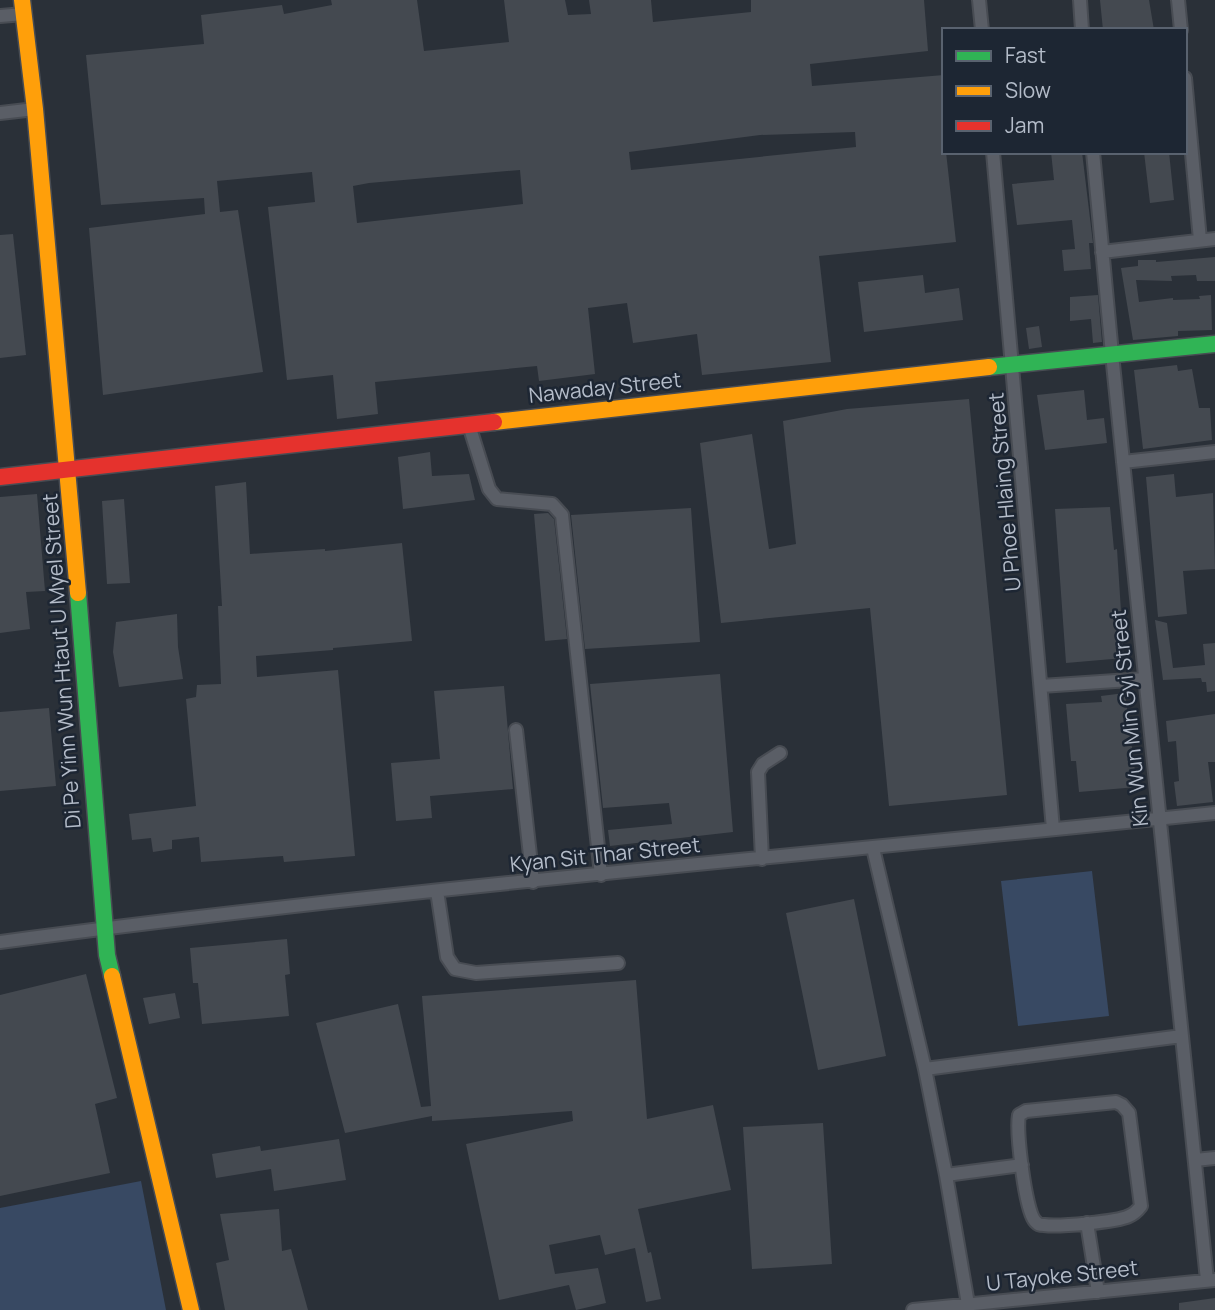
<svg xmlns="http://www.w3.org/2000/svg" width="1215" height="1310" viewBox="0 0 1215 1310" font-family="Manrope,sans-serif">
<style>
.water{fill:#384963}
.building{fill:#444950;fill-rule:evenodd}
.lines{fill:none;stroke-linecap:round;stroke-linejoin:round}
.street-casing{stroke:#484c53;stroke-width:16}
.fast-casing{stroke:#484c53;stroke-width:19}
.slow-casing{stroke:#484c53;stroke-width:19}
.jam-casing{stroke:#484c53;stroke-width:19}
.street{stroke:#5a5e66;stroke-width:12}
.fast{stroke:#30b455;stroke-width:16}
.slow{stroke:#ff9f0a;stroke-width:16}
.jam{stroke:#e5322d;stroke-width:16}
.labels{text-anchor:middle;stroke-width:5;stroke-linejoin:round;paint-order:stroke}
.street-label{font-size:21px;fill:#b4bcc9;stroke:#1d2633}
</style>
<rect width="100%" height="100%" fill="#2a3038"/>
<path class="water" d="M1092,871L1109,1016L1018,1026L1001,881Z
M141,1181L166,1310H0V1208Z"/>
<path class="building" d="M331,0H417L424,51L509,42L504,0H565L568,15L591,14L589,0H651L653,22L751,12V0H924L928,51L810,64L812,86L944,75V152H946L956,242L819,256L831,362L702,375L697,334L633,343L627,303L588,308L595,374L539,381L537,366L375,382L378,414L337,419L333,375L287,380L268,207L315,202L312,172L217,181L220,212L238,210L263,372L103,395L89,228L205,214L204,198L101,205L86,55L204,44L201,15L282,5L284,14L332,5ZM855,132L856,147L631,170L629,152L760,135ZM520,170L523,204L357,223L353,186L369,183Z
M1100,0H1149L1154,30H1103Z
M1051,152H1082L1093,243H1089L1091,269L1064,271L1062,250L1075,249L1072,220L1017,225L1012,184L1054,180Z
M1144,152H1169L1174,200L1150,203Z
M13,234L26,355L0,358V235Z
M1215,257V281H1197L1196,275L1171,276L1172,281L1136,280L1139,302L1173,298V300L1200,299L1199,296L1211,295L1212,330L1178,331V336L1133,340L1121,268L1138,266V260H1156V262Z
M923,275L925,293L959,288L963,320L864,332L858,282Z
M1098,295L1102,342L1093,343L1091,319L1070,321V297Z
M1039,326L1042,347L1029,349L1026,328Z
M1177,365L1178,371L1192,369L1199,408H1210L1212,440L1143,449L1134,370Z
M1084,390L1087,420L1104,418L1107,443L1045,450L1037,395Z
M969,399L1007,795L889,806L870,608L721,623L700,443L752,434L769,549L796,544L783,421L847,409Z
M430,452L432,476L469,474L475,500L403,509L398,457Z
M1174,474L1176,497L1213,493L1215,569L1183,571L1187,614L1158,617L1146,477Z
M246,482L250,554L325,549V551L402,543L412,641L333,648V650L256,656L257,677L338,670L355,856L284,862L283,856L201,862L199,837L172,840V849L153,852L151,838L132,840L129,814L196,806L186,699L196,697L197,685L221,684L218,606H222L215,486Z
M37,494L45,591L26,592L30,629L0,633V497Z
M124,499L130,583L107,584L102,501Z
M1110,507L1114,550L1117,549L1124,658L1066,663L1055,509Z
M691,508L700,642L585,649L571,515Z
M548,513L554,519L567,639L545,641L534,514Z
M177,614L178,647L183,679L119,687L113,652L116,622Z
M1155,620L1167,623L1173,668L1205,665L1203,644L1215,643V691L1207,692L1206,682H1202L1201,678L1163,680Z
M720,674L733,832L610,846L608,830L672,824L669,803L603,808L590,684Z
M504,686L513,789L430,796L432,818L396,821L391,763L440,759L434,691Z
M1125,693L1137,787L1079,792L1076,761H1071L1066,704L1102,702L1101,696Z
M49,708L56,786L0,791V712Z
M1215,714V762H1208L1213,802L1177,806L1174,782L1179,781L1176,741L1168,742L1166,721Z
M854,899L886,1056L818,1070L786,913Z
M287,939L290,974L285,975L289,1016L202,1024L198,983H193L190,948Z
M86,974L117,1098L95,1104L110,1173L0,1196V995Z
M636,980L647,1119L713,1105L731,1190L638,1209L648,1253L651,1252L661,1299L646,1302L635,1248L605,1255L600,1235L549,1245L555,1274L598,1268L606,1303L576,1310L569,1285L499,1300L466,1144L573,1121L572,1111L432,1121V1116L345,1133L316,1023L398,1004L421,1107L431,1106L422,996Z
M175,993L180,1018L149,1024L143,998Z
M823,1123L832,1264L752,1269L743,1127Z
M339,1139L346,1180L274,1191L271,1169L216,1178L212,1154L260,1146L261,1151Z
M279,1209L282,1251L291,1249L308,1310H225L216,1263L229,1260L220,1214Z
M1215,1298V1310H1179V1303Z"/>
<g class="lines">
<g class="street-casing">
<path id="street" d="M979,0L982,30
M1080,0L1082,30
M1178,0L1181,30
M0,16L24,14
M1185,78L1200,240
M0,113L35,109
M993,152L1053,829
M1093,152L1112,354L1207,1280
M1102,252L1215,239
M469,425L489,489L497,499L552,504L562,515L601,875
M1123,462L1215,452
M1041,686L1145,679
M516,730L533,882
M873,848L925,1069L946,1175L969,1310
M762,859L758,772L763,764L780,753
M437,891L447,957L455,969L476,973L618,963
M0,942C404,888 810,855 1215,813
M925,1069L1182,1036
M1116,1102L1122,1105L1129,1113L1141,1206C1138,1210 1134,1214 1129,1216C1117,1222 1058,1227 1044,1225C1038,1225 1038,1224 1035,1221C1025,1210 1016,1131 1019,1115L1026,1111Z
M1195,1160L1215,1158
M946,1175L1022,1165
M1087,1223L1098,1292
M913,1310L1215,1280"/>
</g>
<g class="fast-casing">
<path id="fast" d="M989,367L1215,344
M78,593L107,955L112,976"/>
</g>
<g class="slow-casing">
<path id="slow" d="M22,0L35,109L78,593
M494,422L989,367
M112,976L191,1310"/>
</g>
<g class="jam-casing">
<path id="jam" d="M0,477L494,422"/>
</g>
<use href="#street" class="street"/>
<use href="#fast" class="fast"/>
<use href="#slow" class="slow"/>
<use href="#jam" class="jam"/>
</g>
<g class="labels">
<g class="street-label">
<text transform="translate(605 388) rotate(-6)" y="7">Nawaday Street</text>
<text transform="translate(1005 492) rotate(-95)" y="7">U Phoe Hlaing Street</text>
<text transform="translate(62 661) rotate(-94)" y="7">Di Pe Yinn Wun Htaut U Myel Street</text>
<text transform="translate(1130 718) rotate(-96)" y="7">Kin Wun Min Gyi Street</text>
<text transform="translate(605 855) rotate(-6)" y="7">Kyan Sit Thar Street</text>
<text transform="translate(1062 1276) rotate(-6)" y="7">U Tayoke Street</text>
</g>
</g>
<rect x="942" y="28" width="245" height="126" fill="#1d2633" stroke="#59626f" stroke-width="2"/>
<rect x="956" y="51" width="35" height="10" fill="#30b455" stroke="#59626f" stroke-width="2"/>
<text x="1005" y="63" font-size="21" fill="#b4bcc9">Fast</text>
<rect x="956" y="86" width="35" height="10" fill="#ff9f0a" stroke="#59626f" stroke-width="2"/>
<text x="1005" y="98" font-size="21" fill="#b4bcc9">Slow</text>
<rect x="956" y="121" width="35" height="10" fill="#e5322d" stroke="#59626f" stroke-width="2"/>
<text x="1005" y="133" font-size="21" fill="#b4bcc9">Jam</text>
</svg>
